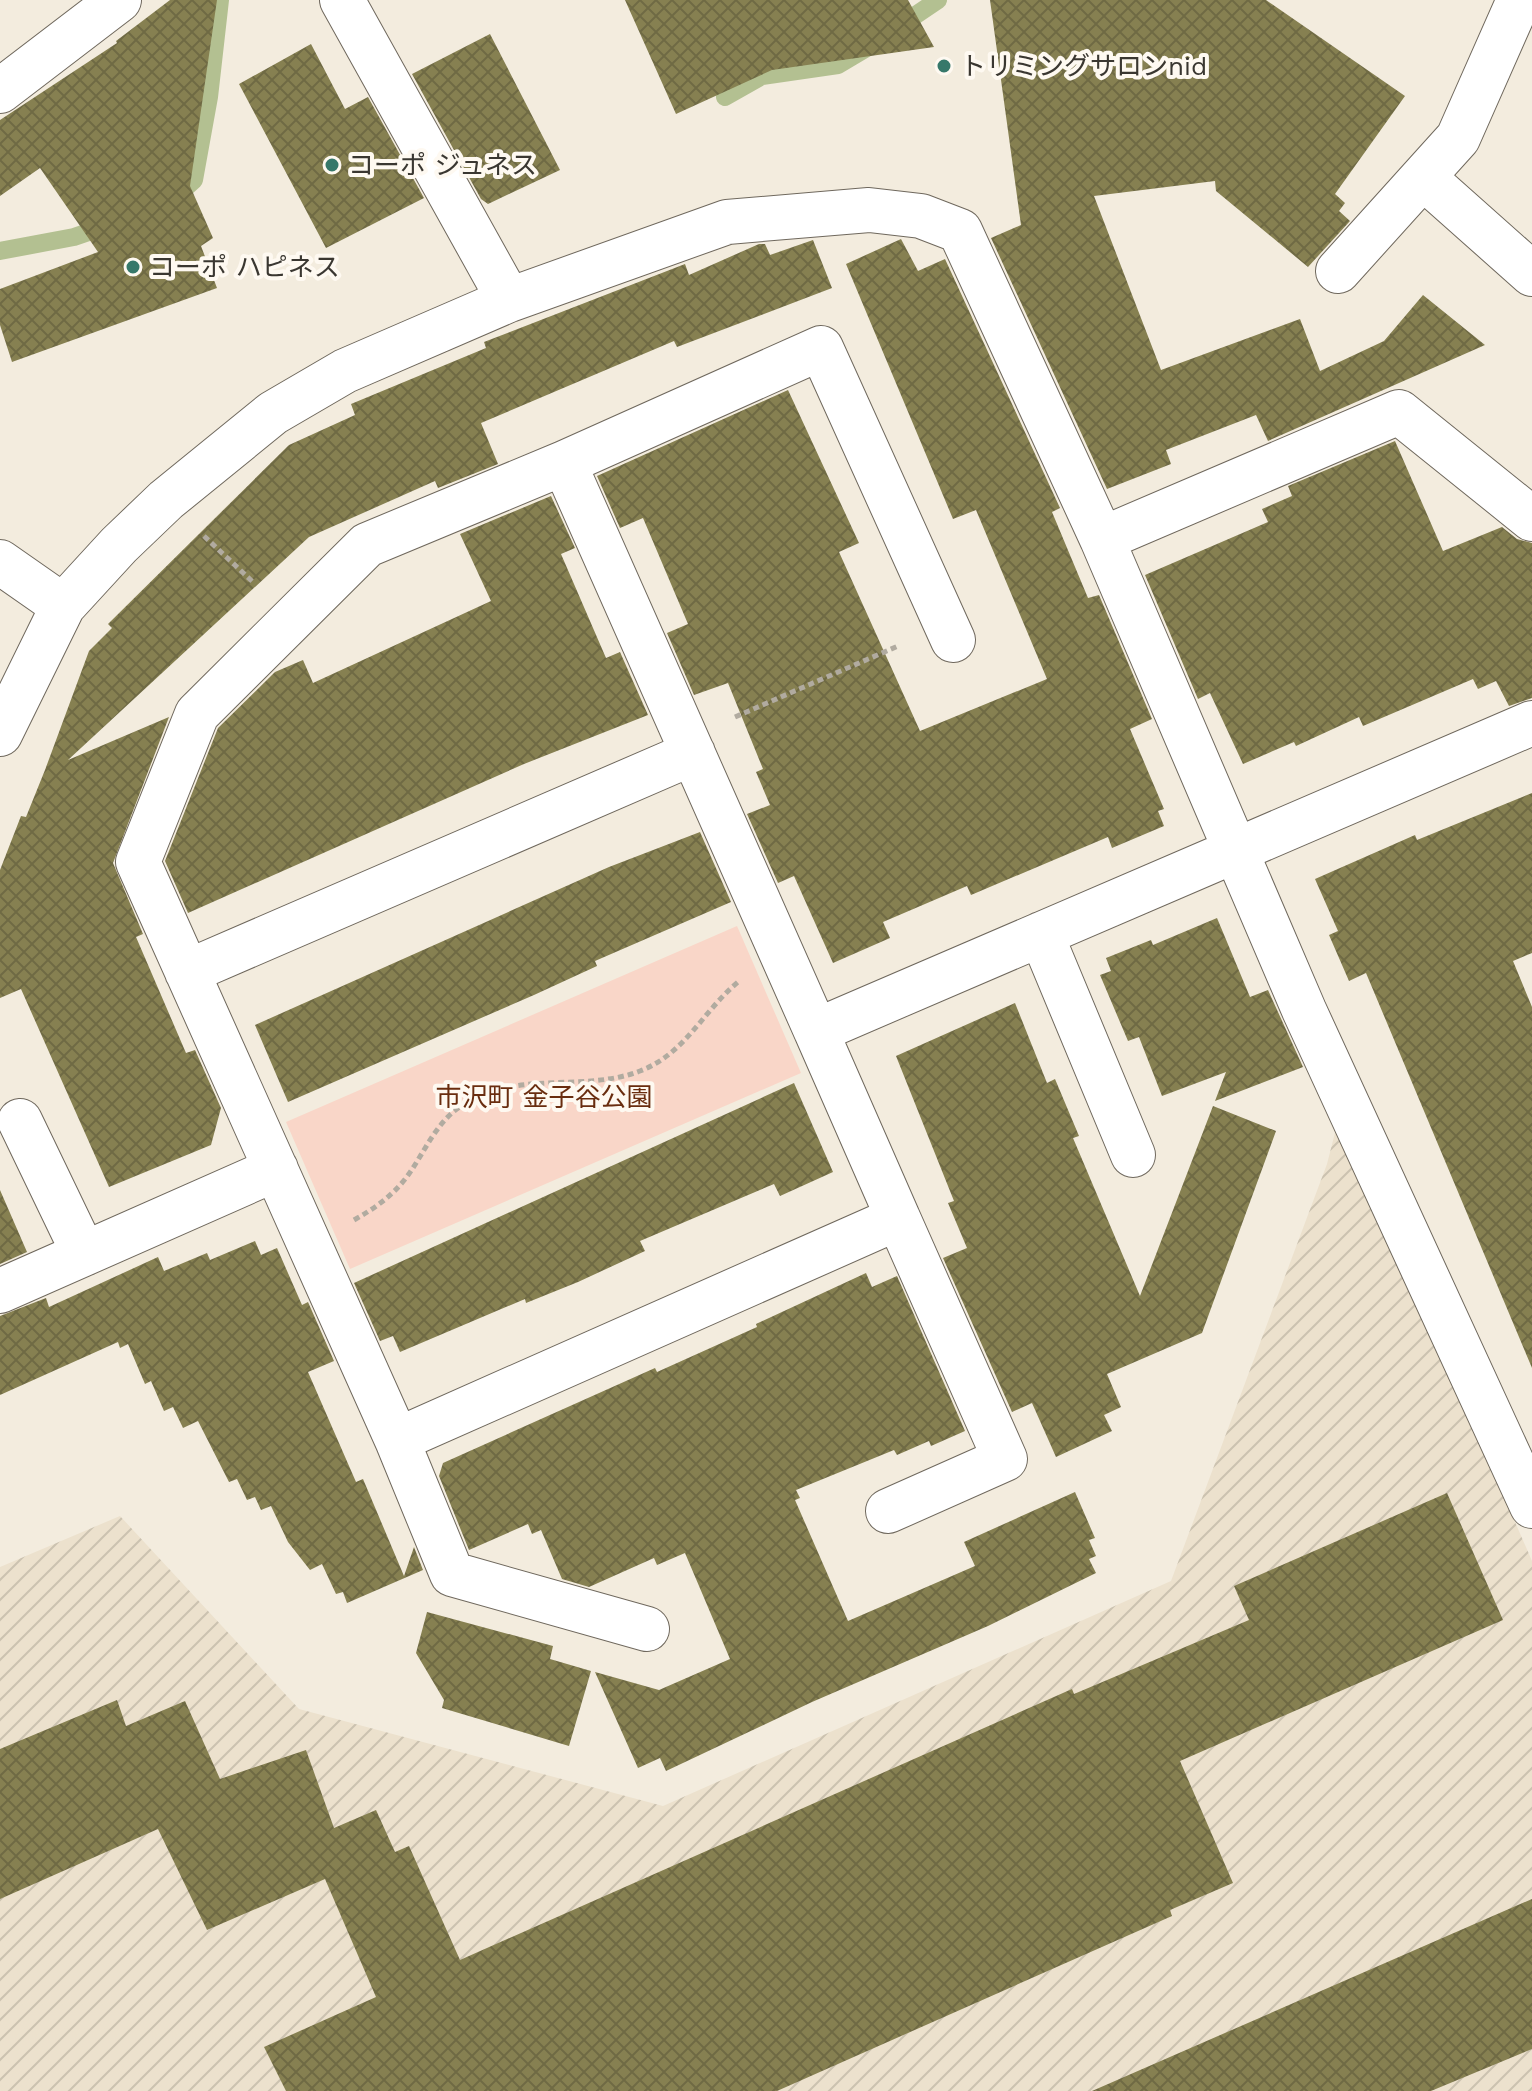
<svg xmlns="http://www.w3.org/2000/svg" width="1532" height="2091" viewBox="0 0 1532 2091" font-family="'Work Sans','Noto Sans JP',sans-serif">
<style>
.industrial{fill:url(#industrial-furrows)}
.green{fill:#f9d6c8}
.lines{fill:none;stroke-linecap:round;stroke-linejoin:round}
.stream{stroke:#b3c091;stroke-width:18}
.building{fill:url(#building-cross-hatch)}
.minor-casing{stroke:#6f685d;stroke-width:46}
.path{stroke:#b1aba0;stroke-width:5;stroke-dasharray:6 4;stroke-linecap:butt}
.minor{stroke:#fff;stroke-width:44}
.poi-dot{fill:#36786a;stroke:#fef9f1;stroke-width:3}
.labels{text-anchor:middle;stroke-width:8;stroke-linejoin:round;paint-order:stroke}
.poi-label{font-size:26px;fill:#3a3731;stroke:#fef9f1;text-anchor:start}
.park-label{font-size:26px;fill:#692d0f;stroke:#fef9f1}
</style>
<defs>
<pattern id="industrial-furrows" width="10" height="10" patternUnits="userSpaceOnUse" patternTransform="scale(2)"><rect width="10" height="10" fill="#ece1cd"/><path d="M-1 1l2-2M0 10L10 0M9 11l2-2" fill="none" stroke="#cbc2b0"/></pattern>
<pattern id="building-cross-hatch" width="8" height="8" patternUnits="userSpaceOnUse" patternTransform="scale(2)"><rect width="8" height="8" fill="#868051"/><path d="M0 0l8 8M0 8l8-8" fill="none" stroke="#6f6a44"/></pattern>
</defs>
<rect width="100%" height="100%" fill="#f3ecde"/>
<path class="industrial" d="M1339,1117L1532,1561V2091H0V1567L120,1516L299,1709L663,1806L1171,1581L1327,1164Z"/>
<path class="green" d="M737,926L801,1073L350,1269L286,1122Z"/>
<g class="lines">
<path class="stream" d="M898,27L938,0
M725,97L762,76L838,65L870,46
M174,198L194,180L209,97L220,0
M0,251L74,237L106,226"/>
</g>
<path class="building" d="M170,0H217L190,186L213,238L201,246L217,288L12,362L0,325V289L98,252L40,168L0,196V120L117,43L116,41Z
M625,0H908L934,47L772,70L676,114Z
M990,0H1266L1405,96L1335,194L1345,203L1339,211L1350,221L1308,267L1216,191L1215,181L1094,196L1161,370L1300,319L1320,371L1384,341L1423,295L1485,345L1268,441L1256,415L1166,450L1171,464L1107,489L991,238L1021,225Z
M490,34L560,170L488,204L481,199L412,74Z
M311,44L345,109L368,97L424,198L326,248L239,84Z
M901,239L918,271L945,259L1060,508L1052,512L1088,598L1099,595L1152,719L1130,729L1164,809L1158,811L1164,826L1112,848L1108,837L971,895L967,886L883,922L890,938L833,963L794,876L778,883L747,814L770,805L756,772L763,769L728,683L694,695L667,633L688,624L643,518L620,528L597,476L788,390L859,543L839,552L920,731L1047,679L976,510L953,519L846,264Z
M813,240L832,288L677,347L674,341L481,423L498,464L438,488L435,481L309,537L68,760L169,717L113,863L143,934L136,937L186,1053L195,1050L221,1108L211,1145L109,1187L21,989L0,998V870L21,816L26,817L45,770L89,651L112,628L108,624L289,445L355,415L351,404L486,348L484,342L685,264L689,275L759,244H765L770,255Z
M1395,441L1443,551L1502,527L1517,539L1532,543V698L1509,706L1496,681L1478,689L1473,679L1363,726L1359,717L1296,746L1294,742L1243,764L1210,693L1198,699L1145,575L1268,522L1262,509L1292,496L1288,486Z
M551,496L575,548L561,554L606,658L620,652L648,715L524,764L188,913L165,861L218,728L275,672L303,660L313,683L491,601L460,534Z
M1532,793V953L1513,961L1532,1007V1368L1366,973L1349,981L1329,935L1338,931L1315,879L1415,835L1417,840Z
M700,832L731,902L595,961L597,966L534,995L288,1102L255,1025L609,867Z
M1217,918L1250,997L1268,990L1303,1067L1215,1101L1226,1072L1162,1096L1139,1037L1128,1041L1100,975L1111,971L1106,958L1151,940L1153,945Z
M1015,1003L1047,1083L1055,1079L1079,1136L1073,1138L1140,1296L1213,1106L1276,1131L1202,1333L1107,1374L1121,1407L1104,1415L1112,1431L1056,1457L1032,1403L1012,1412L943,1258L967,1248L948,1203L954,1201L896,1056Z
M794,1083L833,1172L780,1196L774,1184L640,1241L645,1251L578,1282L526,1303L525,1299L400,1352L393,1336L380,1341L354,1283Z
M0,1190L27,1252L0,1264Z
M255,1241L261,1255L277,1248L302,1305L308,1302L334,1361L308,1372L356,1482L363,1479L404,1576L414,1547L423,1570L347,1603L343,1592L336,1594L322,1564L310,1570L288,1542L271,1506L261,1510L255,1497L247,1500L237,1479L229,1482L198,1421L183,1428L173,1407L164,1411L151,1381L145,1384L128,1344L120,1348L118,1342L0,1395V1316L46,1298L49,1307L158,1257L164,1271L207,1253L210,1260Z
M866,1273L872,1287L897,1276L965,1431L931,1446L929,1441L897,1455L894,1450L796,1490L800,1498L795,1500L848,1621L975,1566L964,1542L1075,1492L1095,1538L1089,1540L1096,1556L1089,1559L1096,1573L988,1626L812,1702L666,1771L660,1758L638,1768L595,1672L659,1690L730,1659L685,1553L657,1565L654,1558L589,1587L562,1579L541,1530L532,1534L528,1524L469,1550L439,1476L443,1463L655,1368L657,1372L757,1327L756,1324Z
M1447,1493L1503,1620L1180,1761L1233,1883L1170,1910L1172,1916L777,2091H286L264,2047L376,1997L325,1879L207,1930L158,1829L0,1899V1749L117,1700L126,1726L185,1701L220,1779L306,1750L334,1828L376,1810L395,1852L409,1846L460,1960L1072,1689L1074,1694L1249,1620L1234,1586Z
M427,1612L553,1646L550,1659L591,1671L569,1746L442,1708L444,1700L416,1653Z
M1532,1899V2049L1431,2091H1092Z"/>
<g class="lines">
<g class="minor-casing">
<path id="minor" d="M342,0L509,300
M0,91L119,0
M1424,178L1532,274
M1338,271L1458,138L1519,0
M564,463L821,348L953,640
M1102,539L1399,412L1532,519
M0,562L63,606
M0,734L63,606L119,545L166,500L273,413L345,371L509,300L727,222L869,210L921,216L960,231L1102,539L1304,1010L1532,1506
M1041,934L1133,1155
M187,972L693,753
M816,1031L898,1218L397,1440L138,862L197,714L367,545L564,463L816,1031L1532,723
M20,1121L84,1254
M0,1291L276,1169
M397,1440L452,1574L647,1629
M888,1511L1005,1459L898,1218"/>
</g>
<path class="path" d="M204,536L255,584
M735,717L898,646
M354,1220C375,1208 391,1197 406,1178C424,1154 435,1123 461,1106C516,1069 583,1093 640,1071C685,1054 703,1011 738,982"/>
<use href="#minor" class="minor"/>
</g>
<g class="poi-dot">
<circle cx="944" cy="66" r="8"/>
<circle cx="332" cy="165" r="8"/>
<circle cx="133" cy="267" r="8"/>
</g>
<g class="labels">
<g class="poi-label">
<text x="960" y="75">トリミングサロンnid</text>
<text x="348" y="174">コーポ ジュネス</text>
<text x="149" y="276">コーポ ハピネス</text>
</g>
<g class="park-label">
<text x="544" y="1106">市沢町 金子谷公園</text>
</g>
</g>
</svg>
